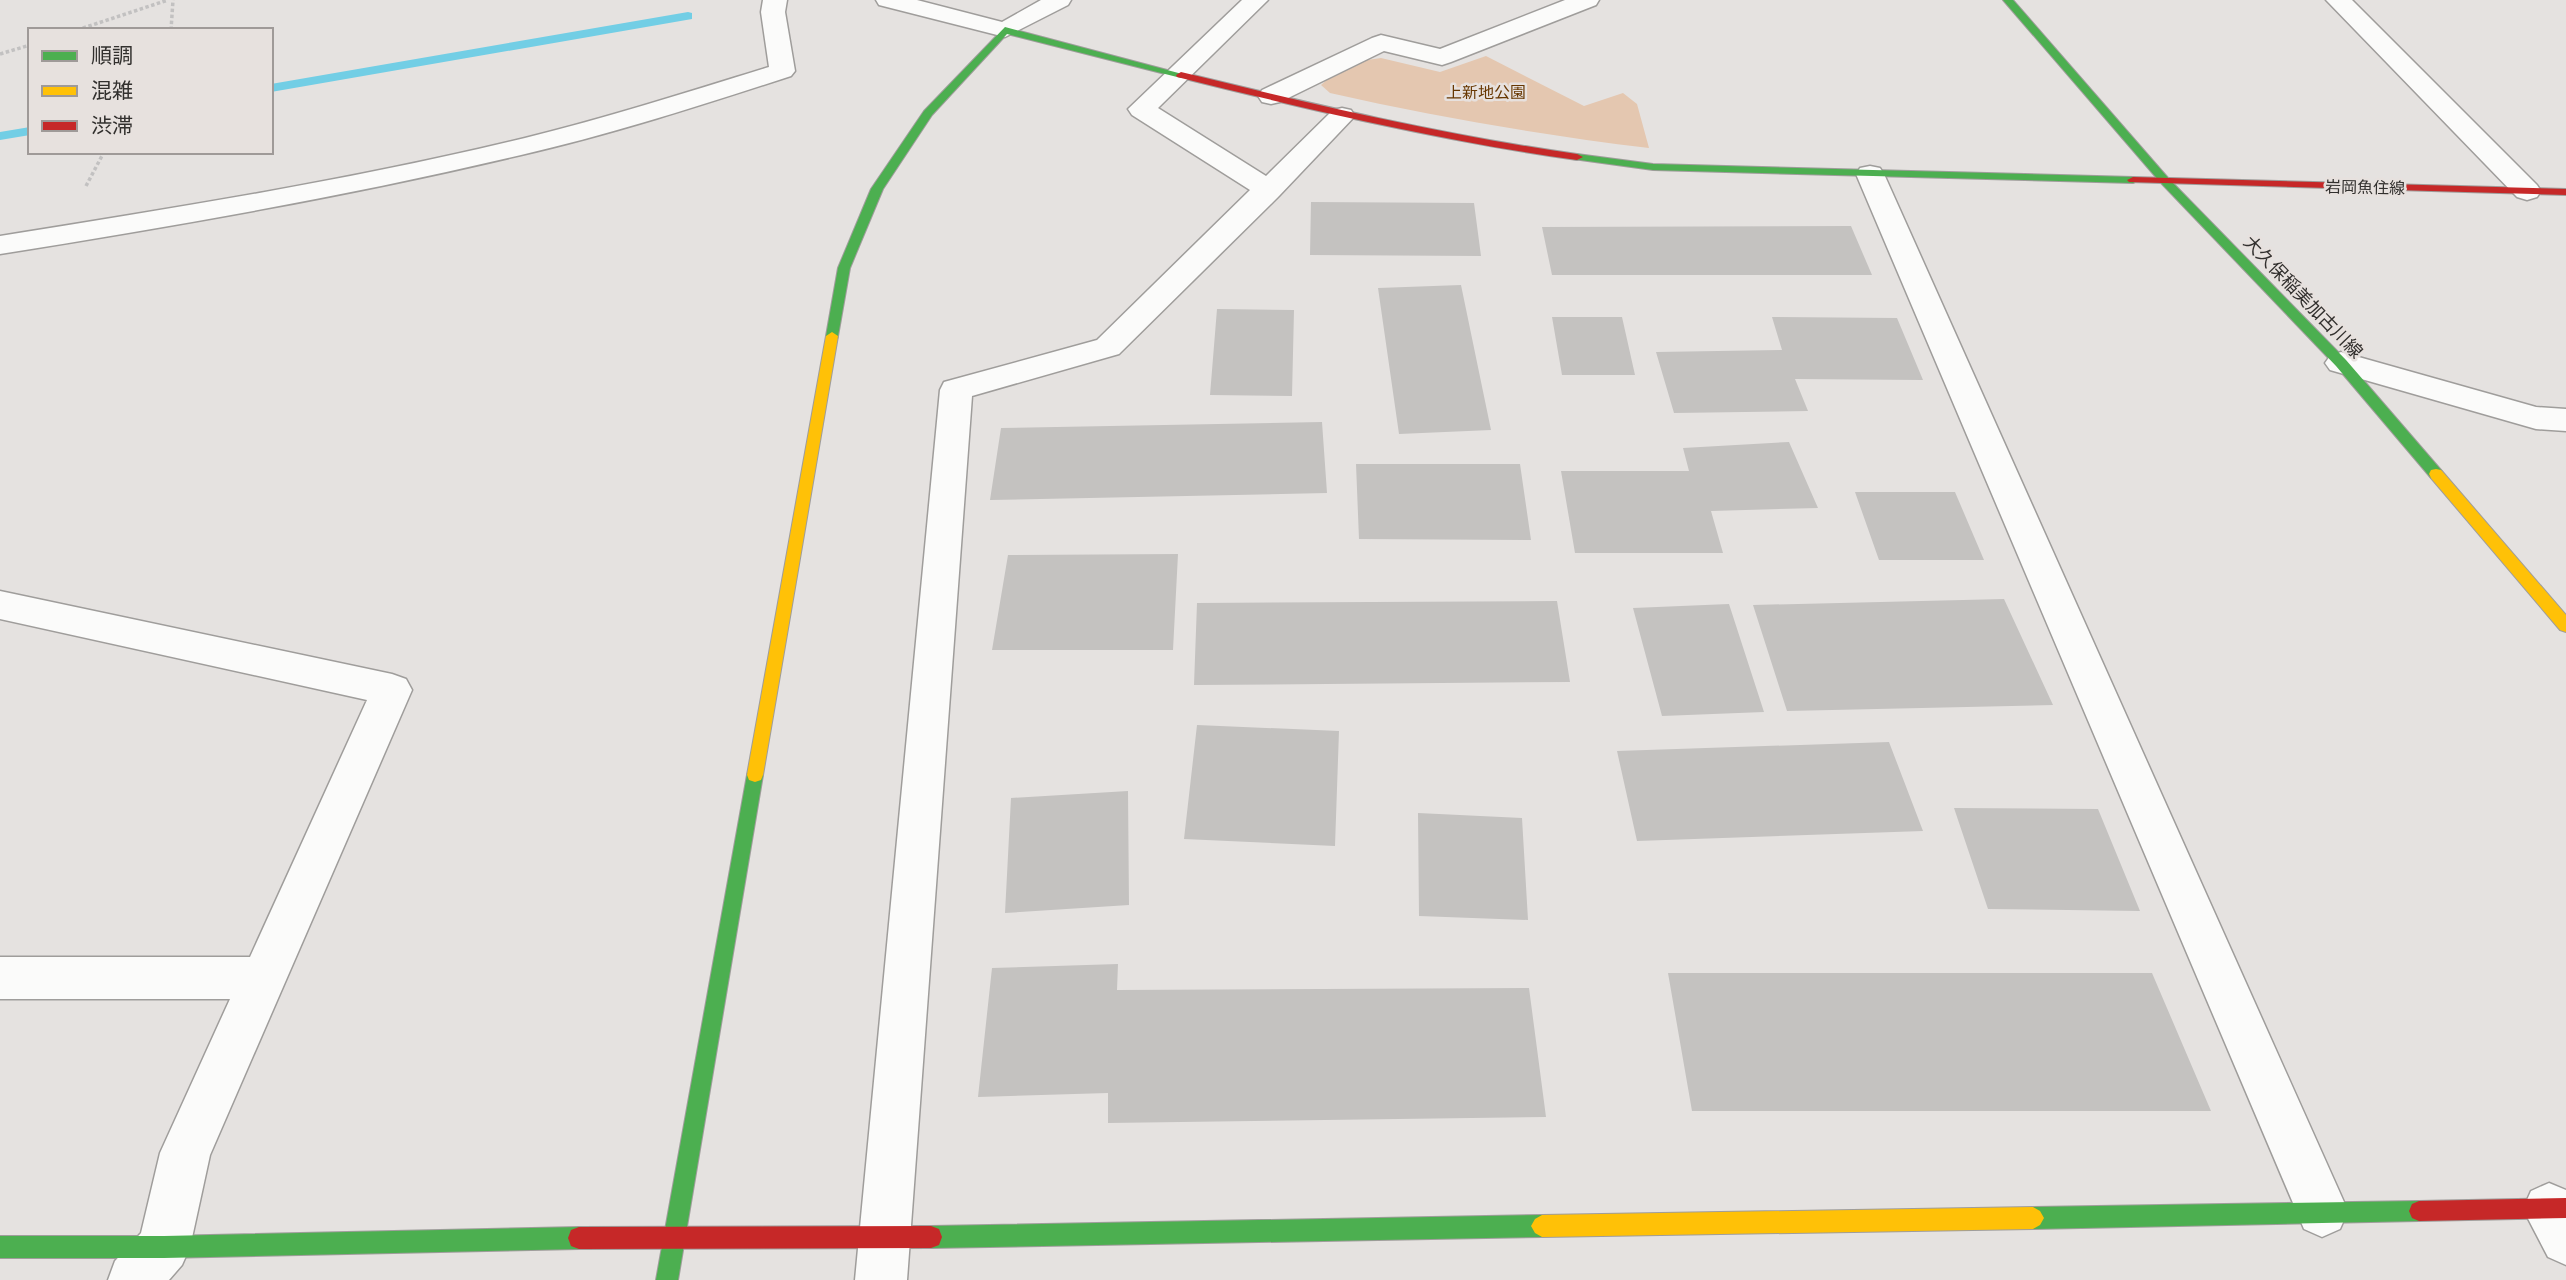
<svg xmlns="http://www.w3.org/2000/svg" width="2566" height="1280" viewBox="0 0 2566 1280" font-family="'Open Sans','Noto Sans JP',sans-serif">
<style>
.green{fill:#e4c7b0}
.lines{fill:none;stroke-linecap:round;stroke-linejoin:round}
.stream{fill:#72cee5;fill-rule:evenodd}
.building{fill:#c4c2c0}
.street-casing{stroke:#9f9d9b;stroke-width:3}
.fast-casing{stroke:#9f9d9b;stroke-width:2}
.slow-casing{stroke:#9f9d9b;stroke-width:2}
.jam-casing{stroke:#9f9d9b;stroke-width:2}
.path{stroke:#c2c1c1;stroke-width:3.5;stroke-dasharray:3.5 2.5;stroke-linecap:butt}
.street{fill:#fbfbfa;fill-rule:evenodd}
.fast{fill:#4caf50;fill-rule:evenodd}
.slow{fill:#ffc107;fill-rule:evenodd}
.jam{fill:#c62828;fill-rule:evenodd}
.labels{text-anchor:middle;stroke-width:5;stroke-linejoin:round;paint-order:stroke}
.far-park-label{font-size:16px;fill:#673701;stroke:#e7e1de}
.far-street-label{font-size:16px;fill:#32302e;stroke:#e7e1de}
.street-label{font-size:18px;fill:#32302e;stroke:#e7e1de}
</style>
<rect width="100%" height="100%" fill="#e5e2e0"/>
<path class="green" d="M1486,56L1584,106L1623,93L1637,104L1649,148C1542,135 1436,117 1330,93L1321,85L1337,71L1353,62L1381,58L1440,72Z"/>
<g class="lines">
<path class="stream" d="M688,12L692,13V19L271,92V84Z
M30,127V135L0,140V132Z"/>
</g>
<path class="building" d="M1311,202L1474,203L1481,256L1310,255Z
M1851,226L1872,275H1552L1542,227Z
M1461,285L1491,430L1399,434L1378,288Z
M1217,309L1294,310L1292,396L1210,395Z
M1552,317H1622L1635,375H1562Z
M1772,317L1897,318L1923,380L1795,379L1808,411L1674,413L1656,352L1782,350Z
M1322,422L1327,493L990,500L1001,428Z
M1789,442L1818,508L1711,511L1723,553H1575L1561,471H1689L1683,448Z
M1356,464H1520L1531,540L1359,539Z
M1855,492H1955L1984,560H1879Z
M1178,554L1173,650H992L1008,555Z
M2004,599L2053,705L1787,711L1753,605Z
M1557,601L1570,682L1194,685L1197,603Z
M1729,604L1764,712L1662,716L1633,608Z
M1197,725L1339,731L1335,846L1184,839Z
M1889,742L1923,831L1637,841L1617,751Z
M1128,791L1129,905L1005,913L1011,798Z
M1954,808L2098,809L2140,911L1988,909Z
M1418,813L1522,818L1528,920L1419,916Z
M1118,964L1117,990L1529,988L1546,1117L1108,1123V1093L978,1097L992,968Z
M1668,973H2152L2211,1111H1692Z"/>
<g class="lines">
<g class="street-casing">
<path id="street" d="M763,0H787L785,12L795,71L791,76C702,105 612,134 521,155C349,196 175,226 0,254V236C176,208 352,180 525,138C607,118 688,92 769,67L761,12Z
M876,0H917L1002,22L1041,0H1071L1068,5L1005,37L879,5Z
M1242,0H1268L1158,108L1266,176L1333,110L1342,108L1351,110L1355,116L1279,196L1119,354L972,396L907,1280H855L940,390L944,382L1097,340L1250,190L1132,115L1128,109Z
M1565,0H1599L1596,5L1451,62L1442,65L1384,51L1280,102L1271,104L1262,102L1258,96L1262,90L1372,38L1381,35L1440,49Z
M2326,0H2352L2537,185L2541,191L2537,197L2527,200L2517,197Z
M1870,166L1880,168L1884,174L2340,1193L2348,1211L2340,1229L2322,1237L2304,1229L1856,174L1860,168Z
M2341,352L2536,407L2566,409V431L2536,429L2330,370L2325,363L2330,356Z
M0,591L392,674L406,679L412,690L210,1155L190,1247L182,1265L169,1280H108L115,1261L141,1233L160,1153L230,999H0V957H250L367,700L0,619Z
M2549,1183L2566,1190V1265L2548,1257L2523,1209L2531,1191Z"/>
</g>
<g class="fast-casing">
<path id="fast" d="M2003,0H2013L2169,179L2346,360L2441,470L2443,474L2441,478H2431L2336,366L2161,183Z
M1005,27L1186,75L1181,78L1007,34L932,115L883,189L850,268L838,336L837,339H827L826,336L838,268L871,189L924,111Z
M1577,154L1653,164L2133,177L2139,180L2133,183L1653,170L1573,159L1571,157Z
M755,768L761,770L763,775L678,1280H656L747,775L749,770Z
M2419,1201L2426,1204L2429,1211L2426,1218L2419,1221L2033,1229L2026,1225L2022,1218L2026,1211L2033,1207Z
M1542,1215L1549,1219L1553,1226L1549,1233L1542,1237L931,1248L923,1245L920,1237L923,1229L931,1226Z
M579,1227L587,1230L590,1238L587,1246L579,1249L164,1258H0V1236H164Z"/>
</g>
<g class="slow-casing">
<path id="slow" d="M832,332L838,336L763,775L761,780L755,782L749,780L747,775L826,336Z
M2436,469L2441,470L2566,615V632L2560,630L2431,478L2429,474L2431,470Z
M2033,1207L2040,1211L2044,1218L2040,1225L2033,1229L1542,1237L1535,1233L1531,1226L1535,1219L1542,1215Z"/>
</g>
<g class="jam-casing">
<path id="jam" d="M1181,72C1312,104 1443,135 1577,154L1583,157L1577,160C1442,141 1310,110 1177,77L1176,75Z
M2133,177L2566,189V195L2129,182L2127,180Z
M2566,1198V1218L2419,1221L2412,1218L2409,1211L2412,1204L2419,1201Z
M931,1226L939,1229L942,1237L939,1245L931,1248L579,1249L571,1246L568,1238L571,1230L579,1227Z"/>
</g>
<path class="path" d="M77,30L168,0
M171,30L173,0
M0,54L30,45
M86,186L104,152"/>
<use href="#street" class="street"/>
<use href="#fast" class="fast"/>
<use href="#slow" class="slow"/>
<use href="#jam" class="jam"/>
</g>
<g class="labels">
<g class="far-park-label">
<text x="1486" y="98">上新地公園</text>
</g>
<g class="far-street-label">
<text transform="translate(2365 187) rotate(1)" y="6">岩岡魚住線</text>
</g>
<g class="street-label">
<text transform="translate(2303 297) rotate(46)" y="6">大久保稲美加古川線</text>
</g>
</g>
<rect x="28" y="28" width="245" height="126" fill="#e7e1de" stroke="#9f9a98" stroke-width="2"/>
<rect x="42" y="51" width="35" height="10" fill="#4caf50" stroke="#9f9a98" stroke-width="2"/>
<text x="91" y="63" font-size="21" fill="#32302e">順調</text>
<rect x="42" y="86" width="35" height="10" fill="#ffc107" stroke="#9f9a98" stroke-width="2"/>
<text x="91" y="98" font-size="21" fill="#32302e">混雑</text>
<rect x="42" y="121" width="35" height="10" fill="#c62828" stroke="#9f9a98" stroke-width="2"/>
<text x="91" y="133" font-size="21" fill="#32302e">渋滞</text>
</svg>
